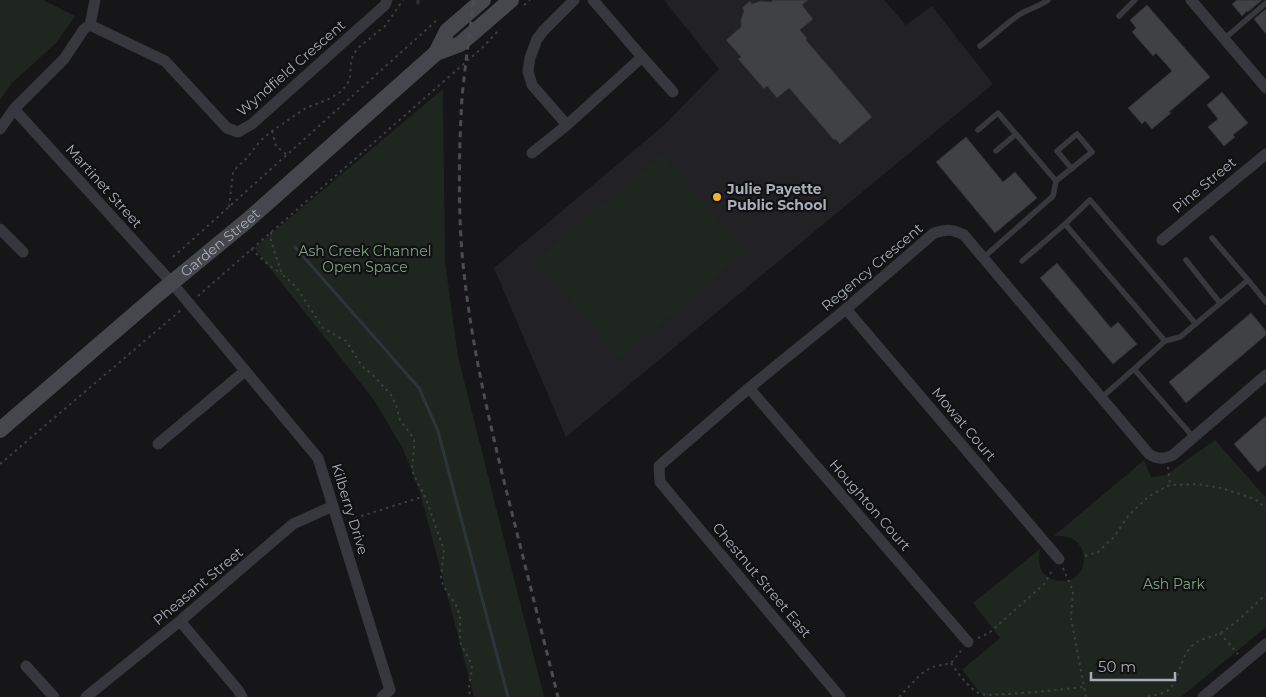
<svg xmlns="http://www.w3.org/2000/svg" width="1266" height="697" viewBox="0 0 1266 697" font-family="Montserrat,sans-serif">
<style>
.built{fill:#222225}
.green{fill:#1e261f}
.lines{fill:none;stroke-linecap:round;stroke-linejoin:round}
.stream{stroke:#2c353c;stroke-width:3}
.building{fill:#404145;stroke:#303034}
.path{stroke:#3d3f44;stroke-width:2;stroke-dasharray:2.5 4;stroke-linecap:butt}
.lane{stroke:#37383d;stroke-width:5.5}
.street{stroke:#37383d;stroke-width:11}
.secondary{stroke:#45474d;stroke-width:16}
.rail{stroke:#4a4c52;stroke-width:3;stroke-dasharray:6 5;stroke-linecap:butt}
.poi-dot{fill:#f2b134;stroke:#111113;stroke-width:2}
.labels{text-anchor:middle;stroke-width:4.5;stroke-linejoin:round;paint-order:stroke}
.street-label{font-size:14px;fill:#a8adb8;stroke:#111113}
.poi-label{font-size:14px;font-weight:bold;fill:#a8adb8;stroke:#111113;text-anchor:start}
.park-label{font-size:14px;fill:#7fa381;stroke:#111113}
</style>
<rect width="100%" height="100%" fill="#161618"/>
<path class="built" d="M664,0H884L906,25L932,6L993,84L566,437L494,268L663,126L719,69Z"/>
<path class="green" d="M0,0H43L75,16L56,43L12,83L0,100Z
M443,89L445,261L458,357L544,697H474L420,492L403,449L374,400L254,248Z
M662,154L745,251L620,359L536,261Z
M1215,440L1266,498V627L1181,697H984L962,670L1000,638L973,603L1040,549C1039,555 1038,565 1042,571C1048,581 1064,584 1074,578C1088,569 1087,548 1073,539C1067,536 1061,536 1054,536L1144,460L1151,477L1166,475Z"/>
<g class="lines">
<path class="stream" d="M418,3V0
M295,247L419,388L438,431L508,697"/>
</g>
<path class="building" d="M773,0H808L802,5L813,19L800,30L807,38L806,40L872,117L840,144L835,139L834,140L789,88L777,98L767,86L764,89L738,59L741,57L726,40L741,27V19L744,11L742,8L750,1L752,4L761,1L771,2Z
M1237,0H1262L1248,12L1247,11L1242,16L1232,4Z
M1147,5L1210,77L1169,112L1171,113L1152,129L1145,121L1142,124L1128,108L1172,71L1156,53L1153,56L1132,32L1136,28L1130,20Z
M1266,9V34L1254,19Z
M1222,92L1248,123L1233,135L1235,137L1224,146L1208,127L1218,119L1207,105Z
M966,137L1003,182L1015,172L1037,198L995,233L936,162Z
M1057,263L1111,328L1118,322L1137,344L1113,364L1040,278Z
M1251,313L1266,331V335L1186,403L1169,382Z
M1266,416V465L1258,472L1234,444Z"/>
<g class="lines">
<path class="path" d="M524,5L530,0
M272,131L276,146L287,155
M229,207L233,173L237,167L246,159L261,140L272,131L306,108L329,99L339,93L347,85L350,78L351,63L353,55L358,48L385,26L403,0
M271,232V241L282,274L297,288L323,328L346,341L362,366L375,377L391,395L396,405L400,420L414,439V450L412,468L414,476L425,496L444,550L441,577L442,582L444,587L457,607L460,617V642L471,663L472,669L469,687V691L471,697
M251,249L270,266L282,274
M173,257L436,21
M198,296L482,48L500,29
M0,464L181,310
M1168,467L1170,485
M355,518L425,496
M1085,556L1098,552L1114,537L1128,516L1149,496L1170,485L1197,484L1221,488L1255,499L1266,508
M1063,568L1073,591L1071,618L1086,697
M1220,633L1238,654
M978,638L989,633L1044,584L1053,569
M951,663C959,675 968,687 980,694C992,697 1066,689 1084,687
M899,697L921,674L932,667L951,663L961,651
M1148,697C1154,695 1162,694 1167,691C1180,682 1179,659 1191,647C1200,637 1212,638 1222,632C1238,622 1252,607 1266,594"/>
<path class="lane" d="M1119,16L1135,0
M1224,39L1266,3
M980,46C995,35 1007,22 1022,13C1031,8 1040,6 1048,0
M978,130L998,113L1056,181L1053,196L983,258
M996,151L1016,134
M1056,181L1092,152L1077,134L1057,151L1072,169
M1212,238L1248,280
M1186,260L1220,303
M1022,261L1065,224
M1165,341L1065,224L1090,200L1196,324
M1134,369L1165,341L1180,337L1248,280L1266,302
M1101,398L1134,369L1194,438"/>
<path class="street" d="M574,0L544,30L537,39L530,58L528,71L532,85L567,125L642,57L593,0
M1191,0L1266,88
M90,25L165,61L227,128L238,132L252,124L385,5L387,0
M642,57L673,92
M14,109L172,283L318,458L390,690L382,697
M0,129L14,109L64,59L84,29L90,25L95,0
M532,153L567,125
M0,229L23,252
M1162,240L1266,154
M846,309L1059,559
M749,388L968,642
M158,444L245,371
M180,621L238,690L242,697
M26,666L54,697
M86,697L180,621L293,524L333,506
M840,697L660,482L659,466L749,388L846,309L934,233C947,229 952,229 964,235L1149,454C1158,460 1164,459 1173,455L1266,375
M1203,697L1266,644"/>
<g class="secondary">
<path d="M436,53L447,31L483,0"/>
<path id="s1" d="M0,430L158,294L248,220L436,53L460,44L511,0"/>
</g>
<path class="rail" d="M474,0C470,32 465,65 462,98C459,149 458,202 462,253C470,343 491,430 513,517C528,577 543,637 558,697"/>
</g>
<circle class="poi-dot" cx="717" cy="197" r="5"/>
<g class="labels">
<g class="street-label">
<text transform="translate(291 68) rotate(-41)" y="5">Wyndfield Crescent</text>
<text transform="translate(1204 185) rotate(-40)" y="5">Pine Street</text>
<text transform="translate(104 186) rotate(48)" y="5">Martinet Street</text>
<text dy="5" stroke="none"><textPath href="#s1" startOffset="289">Garden Street</textPath></text>
<text transform="translate(872 267) rotate(-40)" y="5">Regency Crescent</text>
<text transform="translate(964 424) rotate(50)" y="5">Mowat Court</text>
<text transform="translate(870 505) rotate(49)" y="5">Houghton Court</text>
<text transform="translate(350 509) rotate(73)" y="5">Kilberry Drive</text>
<text transform="translate(762 580) rotate(50)" y="5">Chestnut Street East</text>
<text transform="translate(198 586) rotate(-40)" y="5">Pheasant Street</text>
</g>
<g class="poi-label">
<text x="727" y="194">Julie Payette<tspan x="727" dy="16">Public School</tspan></text>
</g>
<g class="park-label">
<text x="365" y="256">Ash Creek Channel<tspan x="365" dy="16">Open Space</tspan></text>
<text x="1174" y="589">Ash Park</text>
</g>
</g>
<path d="M1091 672v8h84v-8" fill="none" stroke="#a8adb8" stroke-width="2.5"/>
<text x="1098" y="672" font-size="15" fill="#a8adb8" stroke="#111113" stroke-width="4" paint-order="stroke">50 m</text>
</svg>
